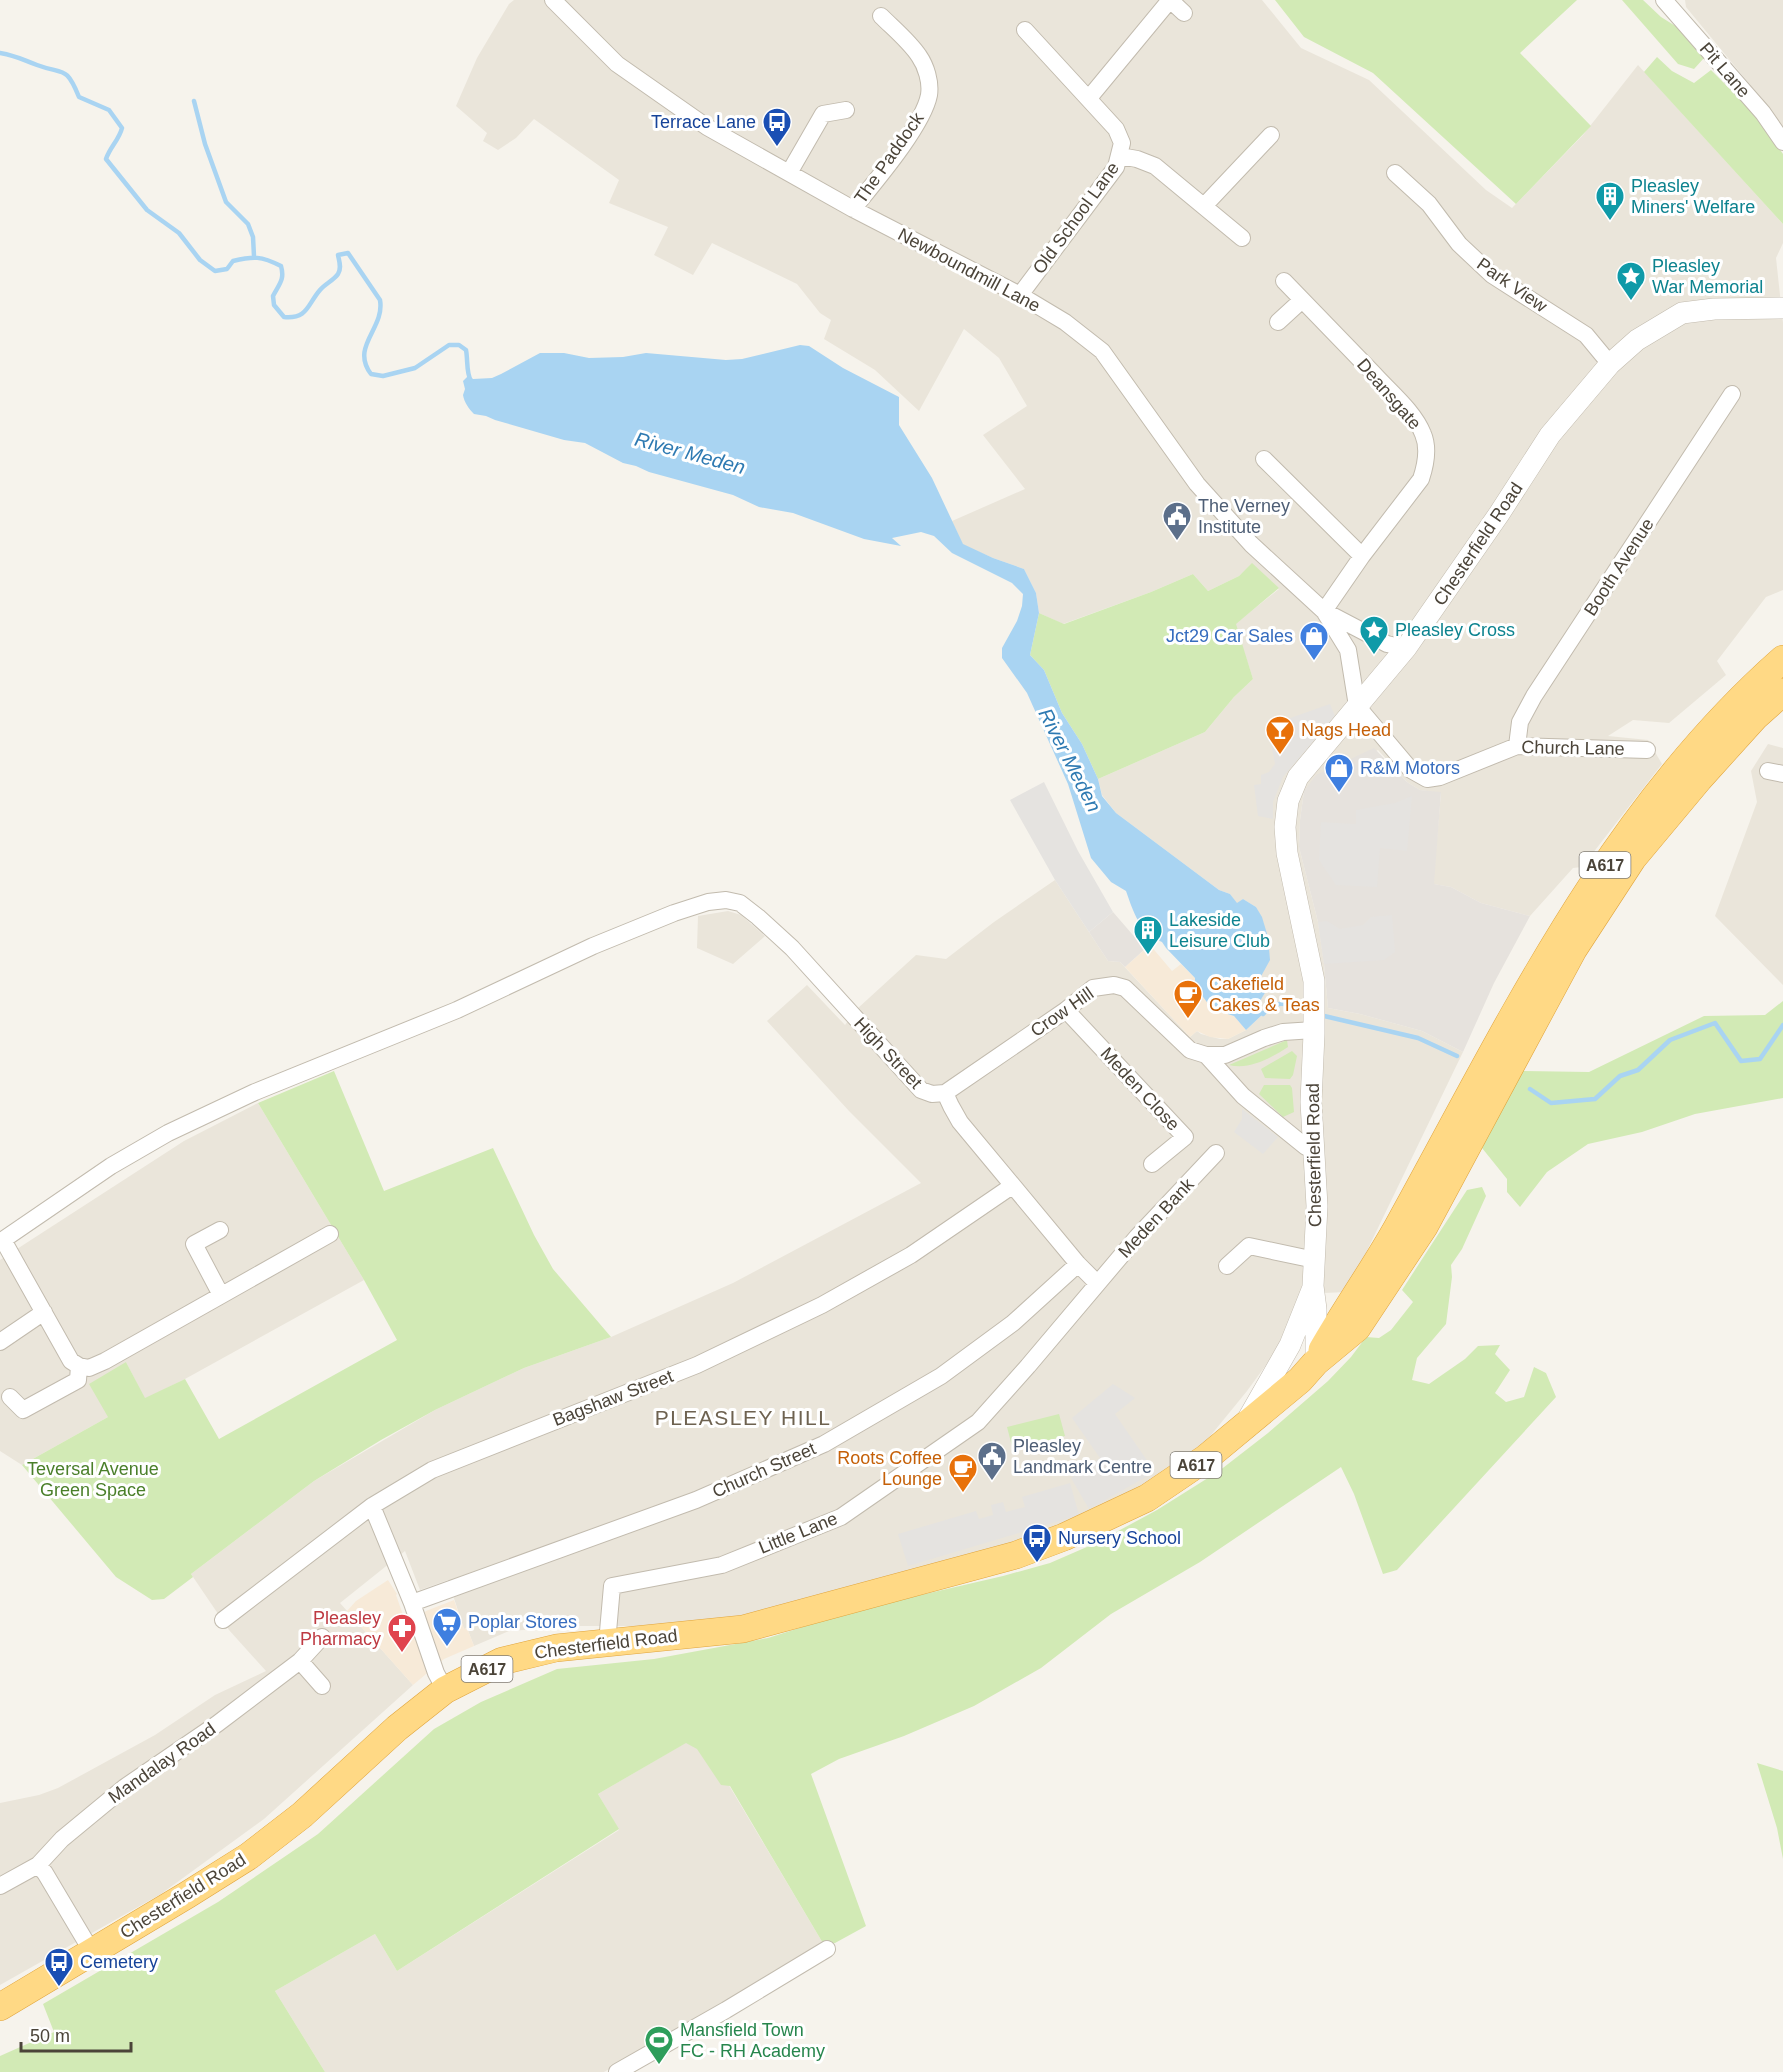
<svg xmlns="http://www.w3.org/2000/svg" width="1783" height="2072" viewBox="0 0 1783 2072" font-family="Arial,sans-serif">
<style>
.residential{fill:#eae5da}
.commercial{fill:#f7ead8}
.industrial{fill:#e6e2dd}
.green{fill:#d2eab5}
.parking{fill:#e5e3e0}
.water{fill:#a9d4f2}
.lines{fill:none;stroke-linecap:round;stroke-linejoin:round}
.stream{stroke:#a9d4f2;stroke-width:4.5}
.minor-casing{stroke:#c2bbae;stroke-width:18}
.tertiary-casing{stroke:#c2bbae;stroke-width:22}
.trunk-casing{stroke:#e0a43c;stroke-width:28}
.minor{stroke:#fff;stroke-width:16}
.tertiary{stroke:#fff;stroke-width:21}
.trunk{stroke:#ffd985;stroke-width:27}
.labels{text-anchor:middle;stroke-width:6;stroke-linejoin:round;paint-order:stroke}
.shield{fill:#fff;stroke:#817c74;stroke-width:1.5}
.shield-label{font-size:16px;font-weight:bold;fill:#4b4439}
.street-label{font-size:18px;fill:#4b4439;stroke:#fff}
.transit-label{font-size:18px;fill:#164399;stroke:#fff;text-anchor:start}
.culture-label{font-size:18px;fill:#0d838f;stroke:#fff;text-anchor:start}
.service-label{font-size:18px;fill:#4e5e75;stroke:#fff;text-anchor:start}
.shop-label{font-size:18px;fill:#366cbe;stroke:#fff;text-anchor:start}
.food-label{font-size:18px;fill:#c56008;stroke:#fff;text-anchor:start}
.park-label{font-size:18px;fill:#4a7f2a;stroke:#fff}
.health-label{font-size:18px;fill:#be3a42;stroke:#fff;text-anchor:end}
.leisure-label{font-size:18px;fill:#27864d;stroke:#fff;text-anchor:start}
.water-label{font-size:20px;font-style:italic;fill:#2e7ab2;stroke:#fff}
.quarter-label{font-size:21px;letter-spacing:1.5px;fill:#6e6250;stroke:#fff}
</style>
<rect width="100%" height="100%" fill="#f6f3ec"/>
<path class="residential" d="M514,0H1262L1301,48L1369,80L1486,190L1512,208L1583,135L1638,65L1783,224V243L1776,258L1783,323V590L1766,597L1717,661L1726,675L1669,723L1633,720L1608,736L1648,740L1662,764L1582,867L1573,868L1530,916L1481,903L1451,887L1433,884L1441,793L1420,790L1407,782L1378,750L1304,791L1300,820L1299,847L1318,922L1324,964L1328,1008L1360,1014L1422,1031L1463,1052L1347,1292L1300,1294L1282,1343L1247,1391L1207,1440L1154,1479L1085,1517L997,1548L763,1614L655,1626H580L509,1631L474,1646L467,1628L464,1629L448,1580L420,1590L405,1551L340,1603L413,1685L264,1819L161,1894L0,1985V1803L39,1795L58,1788L155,1735L215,1695L266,1671L229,1630L191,1574L314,1481L435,1410L524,1368L611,1337L733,1283L921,1183L849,1111L767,1021L807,985L845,1025L857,1009L916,955L946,959L994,922L1055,880L1108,961L1120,962L1190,1037L1197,1031L1201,1034L1220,1039H1228L1246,1030L1263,1014L1257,1006L1264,924L1256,907L1243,899L1237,904L1230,894L1219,890L1116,813L1102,795L1098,779L1205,732L1234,697L1253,679L1235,624L1279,589L1252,564L1239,576L1208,591L1193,574L1151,592L1063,624L1039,613L1036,593L1024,569L993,558L963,545L952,521L1025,489L983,435L1027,406L999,358L964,329L919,411L875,370L824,339L831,320L820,313L797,284L712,243L693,275L654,255L668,227L609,203L619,180L534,119L516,138L498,150L483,141L487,133L456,106L477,58L509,4Z
M1685,0H1783V127L1766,104L1686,7Z
M1768,744L1783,748V985L1715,916L1757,802L1751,771Z
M728,911L741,915L765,936L733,964L697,948L698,916Z
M258,1103L364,1280L185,1379L145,1399L126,1362L108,1417L22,1465L0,1451V1260L184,1141Z
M699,1735L824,1945L604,2072H325L275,1991L375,1934L397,1971L619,1830L598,1794Z"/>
<path class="commercial" d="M1150,945L1172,971L1181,964L1195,978L1212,1009L1234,1016L1246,1030L1228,1039L1210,1037L1197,1031L1190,1037L1125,967Z
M388,1580L397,1594L396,1595L408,1629L426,1611L454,1600L464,1629L467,1628L474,1646L444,1659L413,1685L347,1611L356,1601Z"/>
<path class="industrial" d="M1374,748L1407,782L1420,790L1441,792L1434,884L1451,887L1481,903L1530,916L1494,983L1463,1052L1422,1031L1360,1014L1328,1008L1324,964L1318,922L1299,847L1300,820L1304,791L1316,775Z
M1113,912L1145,949L1125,967L1120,962L1108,961L1089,932Z"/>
<path class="green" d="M1275,0H1577L1520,53L1591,126L1516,204L1373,73L1304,37Z
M1622,0H1643L1661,17L1677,27L1704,58L1694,69L1678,64Z
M1657,57L1672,71L1694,83L1711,70L1755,114L1783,154V224L1644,72Z
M1252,563L1279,588L1236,624L1253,679L1234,697L1205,732L1098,779L1082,744L1062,713L1044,670L1030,655L1039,613L1064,624L1151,592L1193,574L1208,591L1239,576Z
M1783,1001V1098L1695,1114L1642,1132L1588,1144L1547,1172L1520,1207L1507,1192V1179L1482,1148L1522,1071L1589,1072L1704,1016L1765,1015Z
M1287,1040L1288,1047C1271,1058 1250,1070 1229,1065Z
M1292,1051L1297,1056L1293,1075L1290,1079L1265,1078L1261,1069Z
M334,1071L384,1191L493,1148L534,1235L553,1269L611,1337L524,1368L435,1410L381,1440L314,1481L191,1574L193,1577L164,1599L152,1600L116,1577L22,1465L108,1417L89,1384L126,1362L145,1398L185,1379L219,1439L397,1340L364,1280L258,1103Z
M1264,1085H1290L1292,1088L1294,1112L1283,1117L1259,1094Z
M1482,1187L1486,1196L1462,1249L1451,1265L1452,1277L1446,1324L1417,1358L1412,1380L1429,1384L1465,1359L1478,1346L1500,1345L1495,1354L1510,1370L1495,1393L1506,1402L1524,1397L1534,1367L1546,1373L1556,1397L1397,1570L1383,1574L1354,1494L1341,1467L1200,1562L1111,1614L1041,1668L974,1706L904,1736L839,1759L811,1774L866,1926L835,1943L824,1945L730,1786L721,1785L697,1749L686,1743L598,1794L619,1829L397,1971L375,1934L275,1991L325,2072H0V2056L54,2032L43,2004L218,1902L318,1834L434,1729L481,1702L557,1669L654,1659L768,1638L856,1610L1003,1576L1050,1563L1096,1543L1157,1510L1219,1471L1268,1433L1328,1381L1351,1357L1366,1337L1379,1338L1391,1330L1413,1302L1402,1290L1467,1190Z
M1059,1414L1065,1436L1013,1450L1007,1427Z
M1757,1763L1783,1771V1859L1777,1828Z"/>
<path class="parking" d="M1330,704L1335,716L1283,777L1273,802V819L1258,816L1254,785L1261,784V775L1269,772L1275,764L1268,726Z
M1044,782L1078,851L1113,912L1089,932L1055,880L1010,800Z
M1412,796L1407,851L1380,848L1377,887L1336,885L1319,860L1321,822L1356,824V810L1395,803Z
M1392,915L1395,952L1384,960L1324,964L1318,922L1327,921L1340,929L1363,925L1371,917Z
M1242,1109L1278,1137L1263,1154L1234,1132L1242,1119Z
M1113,1384L1135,1398L1115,1414L1155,1472L1089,1509L1071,1478L1100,1458L1072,1418Z
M1070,1483L1079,1515L908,1566L898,1534L976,1511L979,1519L993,1515L991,1505L1003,1502L1006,1512L1025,1507L1022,1497Z"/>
<path class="water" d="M800,345L809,346L843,368L899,397V425L932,478L963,544L993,558L1024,569L1036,593L1039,613L1030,655L1044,670L1062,713L1082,744L1098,779L1102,796L1116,813L1219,890L1230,894L1237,903L1243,899L1256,907L1262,917L1268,937L1270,960L1259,980L1269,986L1257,1006L1263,1014L1246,1030L1234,1016L1212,1009L1195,986V978L1166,948L1162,942C1140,934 1133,911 1126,891L1111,882L1091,858L1068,784L1027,693L1002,658V648L1017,621L1022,606L1023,594L1012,583L952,553L934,536L921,532L892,538L901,546L864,539L793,513L759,507L733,495L649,472L636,466L623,463L585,443L564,440L495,420L486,416L474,414C469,409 464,402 463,395L465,389L463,381L468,376L473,379L492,378L501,374L540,353H564L589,358L623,357L646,353L726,360L742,359Z"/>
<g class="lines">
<path class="stream" d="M0,53C17,56 21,59 37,65C64,75 66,65 79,97L109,110L122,128C119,140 110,147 106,159L147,210L179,233L200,260L215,271L227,269L233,261C254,256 261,256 281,266C285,280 279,284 273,296L274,305L284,317C308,319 307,305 320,290C325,284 334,280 338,274C342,268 339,261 338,255L348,253L380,300C385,329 350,346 371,374L383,376L415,368L449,345H459L466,350C468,360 466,373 471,381
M194,101L205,144L226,202L248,224L253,237L254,256
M1258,1010L1263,1014C1278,997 1290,1005 1309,1011
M1320,1015L1418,1038L1457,1056
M1530,1089L1551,1103L1595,1099L1620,1076L1638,1070L1670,1040L1715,1023L1741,1061L1760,1059L1783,1025"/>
<g class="minor-casing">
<path id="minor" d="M553,0L617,64L707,127L853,209L1020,295L1065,322L1102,351L1197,484L1251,544L1324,611L1387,644L1406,648
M1664,0L1763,113L1783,142
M1089,98L1170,0L1184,13
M1120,156L1137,159L1155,166L1242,238
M789,173L823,114L846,110
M1395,173L1429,204L1459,244L1492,275L1586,335L1610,364
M1204,206L1271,135
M853,209C874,183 923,126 929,95C931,82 926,66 919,56C909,41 893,28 881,16
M1284,281C1314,312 1344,343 1374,374C1390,392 1414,411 1423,434C1429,448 1426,464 1421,479L1362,556L1324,611L1348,650L1357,706L1411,770L1427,779L1440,777L1517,746L1647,750
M1020,295L1116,167L1122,143L1116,129L1025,30
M1278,322L1302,300
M1264,459L1362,556
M1517,746L1520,722L1534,696L1732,394
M1768,771L1783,774
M1066,1010L1185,1137L1152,1164
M1206,1055L1243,1096L1306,1147H1314
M945,1093L951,1106L960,1122L1078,1264L1097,1283
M220,1230L194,1244L221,1295
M3,1240L71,1361L79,1366
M0,1242L111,1166L168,1133L255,1092L457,1010L593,946L674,913L708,902L726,900L740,903L758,917L792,948L921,1090L932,1094L945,1093L1066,1010L1093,988L1114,985L1125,988L1190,1050L1206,1055H1225L1264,1038L1283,1032L1314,1030
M1227,1266L1249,1246L1315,1260
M0,1342L44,1312
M10,1397L23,1410L78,1380L79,1366L89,1368L105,1361L330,1234
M372,1506L412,1603L436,1673L445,1690
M412,1603L696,1500L824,1444L941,1376L1013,1323L1078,1264
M223,1620L372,1506L432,1470L697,1365L822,1305L911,1255L1012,1186
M607,1643L612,1586L722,1565L841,1517L978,1422L1028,1366L1137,1237L1216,1153
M300,1661L322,1686
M38,1865L45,1873L92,1952
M0,1886L38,1865L62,1839L125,1787L217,1724L300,1661L322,1637
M617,2072L726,2010L827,1949"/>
</g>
<g class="tertiary-casing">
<path id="tertiary" d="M1316,1362V1309L1313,1286L1317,1206L1311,1102L1314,1034V981L1287,853L1285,827L1288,801L1298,777L1406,648L1499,514L1550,435L1610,364L1637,340L1682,313L1714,309L1783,308
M1249,1417L1290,1345L1312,1290"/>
</g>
<g class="trunk-casing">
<path id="trunk" d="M1322,1350C1346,1308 1374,1269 1398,1226C1508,1027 1609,812 1783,659
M0,2007L187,1895L249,1856L302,1815L397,1728L445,1690L502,1661L556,1648L743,1629L1016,1555L1064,1537L1147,1498L1206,1458L1300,1380L1316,1362L1357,1328L1424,1227L1573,950L1633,858L1699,779L1755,717L1783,692"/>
</g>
<use href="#minor" class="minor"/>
<use href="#tertiary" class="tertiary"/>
<use href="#trunk" class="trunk"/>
</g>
<defs>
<g id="bus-pin" transform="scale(1.5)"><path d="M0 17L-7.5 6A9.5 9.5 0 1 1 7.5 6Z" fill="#1a4fb4" stroke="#fff"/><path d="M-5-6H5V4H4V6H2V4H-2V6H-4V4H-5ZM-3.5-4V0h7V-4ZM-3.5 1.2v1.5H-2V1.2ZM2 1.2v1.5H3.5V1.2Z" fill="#fff"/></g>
<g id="building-pin" transform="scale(1.5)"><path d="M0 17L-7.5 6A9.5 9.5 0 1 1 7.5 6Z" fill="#0f9aa8" stroke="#fff"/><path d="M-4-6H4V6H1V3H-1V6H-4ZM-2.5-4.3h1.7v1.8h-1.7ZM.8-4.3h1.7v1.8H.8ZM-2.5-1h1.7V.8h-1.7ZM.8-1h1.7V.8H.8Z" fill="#fff"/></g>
<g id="sight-pin" transform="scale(1.5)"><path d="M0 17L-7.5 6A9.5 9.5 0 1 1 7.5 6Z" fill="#0f9aa8" stroke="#fff"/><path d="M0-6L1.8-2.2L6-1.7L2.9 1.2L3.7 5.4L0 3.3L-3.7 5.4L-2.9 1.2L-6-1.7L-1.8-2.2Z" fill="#fff"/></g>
<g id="civic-pin" transform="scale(1.5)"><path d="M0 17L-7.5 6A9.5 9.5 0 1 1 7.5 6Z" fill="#5c6f8a" stroke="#fff"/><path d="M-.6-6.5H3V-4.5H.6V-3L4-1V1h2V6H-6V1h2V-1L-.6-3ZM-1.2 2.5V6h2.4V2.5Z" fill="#fff"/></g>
<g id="shop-pin" transform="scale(1.5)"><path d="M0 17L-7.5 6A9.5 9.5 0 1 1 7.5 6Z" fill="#3f7fe0" stroke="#fff"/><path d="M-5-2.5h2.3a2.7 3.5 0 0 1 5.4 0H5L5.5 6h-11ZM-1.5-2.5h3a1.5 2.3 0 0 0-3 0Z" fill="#fff"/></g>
<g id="bar-pin" transform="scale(1.5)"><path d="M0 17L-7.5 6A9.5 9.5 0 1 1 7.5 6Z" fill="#e8710a" stroke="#fff"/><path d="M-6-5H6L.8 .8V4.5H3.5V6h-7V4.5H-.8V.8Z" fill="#fff"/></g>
<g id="cafe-pin" transform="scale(1.5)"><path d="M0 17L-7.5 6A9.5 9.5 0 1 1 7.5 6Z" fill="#e8710a" stroke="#fff"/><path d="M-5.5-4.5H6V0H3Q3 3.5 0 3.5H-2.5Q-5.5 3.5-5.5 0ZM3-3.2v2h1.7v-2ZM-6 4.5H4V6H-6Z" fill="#fff"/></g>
<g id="supermarket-pin" transform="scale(1.5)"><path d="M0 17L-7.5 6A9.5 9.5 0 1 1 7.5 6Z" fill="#3f7fe0" stroke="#fff"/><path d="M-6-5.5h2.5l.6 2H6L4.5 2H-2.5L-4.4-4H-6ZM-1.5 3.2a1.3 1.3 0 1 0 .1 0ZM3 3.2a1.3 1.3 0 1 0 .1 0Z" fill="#fff"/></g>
<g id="pharmacy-pin" transform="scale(1.5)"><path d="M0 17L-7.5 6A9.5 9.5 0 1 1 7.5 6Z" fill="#e0444e" stroke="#fff"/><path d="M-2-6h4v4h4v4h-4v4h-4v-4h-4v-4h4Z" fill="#fff"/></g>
<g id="stadium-pin" transform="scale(1.5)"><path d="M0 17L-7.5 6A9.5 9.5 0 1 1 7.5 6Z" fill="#2e9e5b" stroke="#fff"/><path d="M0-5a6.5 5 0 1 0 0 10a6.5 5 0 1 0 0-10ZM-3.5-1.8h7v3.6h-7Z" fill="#fff"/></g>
</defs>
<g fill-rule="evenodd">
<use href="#bus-pin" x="777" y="122"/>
<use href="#building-pin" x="1610" y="196"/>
<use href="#sight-pin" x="1631" y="276"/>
<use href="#civic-pin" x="1177" y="516"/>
<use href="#sight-pin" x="1374" y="630"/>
<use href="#shop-pin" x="1314" y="636"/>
<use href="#bar-pin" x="1280" y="730"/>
<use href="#shop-pin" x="1339" y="768"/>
<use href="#building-pin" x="1148" y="930"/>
<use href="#cafe-pin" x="1188" y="994"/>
<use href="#civic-pin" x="992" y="1456"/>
<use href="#cafe-pin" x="963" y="1468"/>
<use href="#bus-pin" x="1037" y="1538"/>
<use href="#supermarket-pin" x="447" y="1622"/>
<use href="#pharmacy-pin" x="402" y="1628"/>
<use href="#bus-pin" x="59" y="1962"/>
<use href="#stadium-pin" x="659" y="2040"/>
</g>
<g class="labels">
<g class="shield">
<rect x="1579.5" y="852" width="51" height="26" rx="4.5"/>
<rect x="1170.5" y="1452" width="51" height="26" rx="4.5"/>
<rect x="461.5" y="1656" width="51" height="26" rx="4.5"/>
</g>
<g class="shield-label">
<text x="1605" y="871">A617</text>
<text x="1196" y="1471">A617</text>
<text x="487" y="1675">A617</text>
</g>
<g class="street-label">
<text transform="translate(1725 70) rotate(49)" y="6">Pit Lane</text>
<text transform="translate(889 158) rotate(-55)" y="6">The Paddock</text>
<text transform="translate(1076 218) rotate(-54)" y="6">Old School Lane</text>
<text transform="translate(969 270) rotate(28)" y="6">Newboundmill Lane</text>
<text transform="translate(1512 285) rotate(35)" y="6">Park View</text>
<text transform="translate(1389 394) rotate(49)" y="6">Deansgate</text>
<text transform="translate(1478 544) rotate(-56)" y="6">Chesterfield Road</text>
<text transform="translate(1619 567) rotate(-57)" y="6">Booth Avenue</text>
<text transform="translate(1573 748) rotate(1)" y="6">Church Lane</text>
<text transform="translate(1062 1012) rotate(-35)" y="6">Crow Hill</text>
<text transform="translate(888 1053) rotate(47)" y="6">High Street</text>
<text transform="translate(1140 1089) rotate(47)" y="6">Meden Close</text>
<text transform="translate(1314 1155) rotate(-91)" y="6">Chesterfield Road</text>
<text transform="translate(1156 1218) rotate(-47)" y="6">Meden Bank</text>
<text transform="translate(613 1398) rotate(-21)" y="6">Bagshaw Street</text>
<text transform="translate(764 1470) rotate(-24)" y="6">Church Street</text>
<text transform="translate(798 1533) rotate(-22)" y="6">Little Lane</text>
<text transform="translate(606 1644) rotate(-7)" y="6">Chesterfield Road</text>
<text transform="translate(162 1763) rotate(-35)" y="6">Mandalay Road</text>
<text transform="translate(183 1896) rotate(-32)" y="6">Chesterfield Road</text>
</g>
<g class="transit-label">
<text x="756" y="128" text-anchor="end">Terrace Lane</text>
<text x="1058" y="1544">Nursery School</text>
<text x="80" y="1968">Cemetery</text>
</g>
<g class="culture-label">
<text x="1631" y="192">Pleasley<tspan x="1631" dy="21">Miners' Welfare</tspan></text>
<text x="1652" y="272">Pleasley<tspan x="1652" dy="21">War Memorial</tspan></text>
<text x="1395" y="636">Pleasley Cross</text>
<text x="1169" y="926">Lakeside<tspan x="1169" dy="21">Leisure Club</tspan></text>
</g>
<g class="service-label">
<text x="1198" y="512">The Verney<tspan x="1198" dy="21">Institute</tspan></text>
<text x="1013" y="1452">Pleasley<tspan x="1013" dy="21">Landmark Centre</tspan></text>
</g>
<g class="shop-label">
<text x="1293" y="642" text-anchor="end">Jct29 Car Sales</text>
<text x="1360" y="774">R&amp;M Motors</text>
<text x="468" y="1628">Poplar Stores</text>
</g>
<g class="food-label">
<text x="1301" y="736">Nags Head</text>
<text x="1209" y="990">Cakefield<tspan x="1209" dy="21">Cakes &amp; Teas</tspan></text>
<text x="942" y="1464" text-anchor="end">Roots Coffee<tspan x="942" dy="21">Lounge</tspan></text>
</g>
<g class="park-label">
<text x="93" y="1475">Teversal Avenue<tspan x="93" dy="21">Green Space</tspan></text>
</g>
<g class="health-label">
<text x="381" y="1624">Pleasley<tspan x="381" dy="21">Pharmacy</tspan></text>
</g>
<g class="leisure-label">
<text x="680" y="2036">Mansfield Town<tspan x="680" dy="21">FC - RH Academy</tspan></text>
</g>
<g class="water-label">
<text transform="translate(690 453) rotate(15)" y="7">River Meden</text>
<text transform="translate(1070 760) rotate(63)" y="7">River Meden</text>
</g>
<g class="quarter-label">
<text x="743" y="1425">PLEASLEY HILL</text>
</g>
</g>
<path d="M21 2042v9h110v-9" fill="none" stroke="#4b4439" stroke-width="3"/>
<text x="30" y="2042" font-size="18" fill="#4b4439" stroke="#ffffff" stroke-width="4.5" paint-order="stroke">50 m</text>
</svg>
